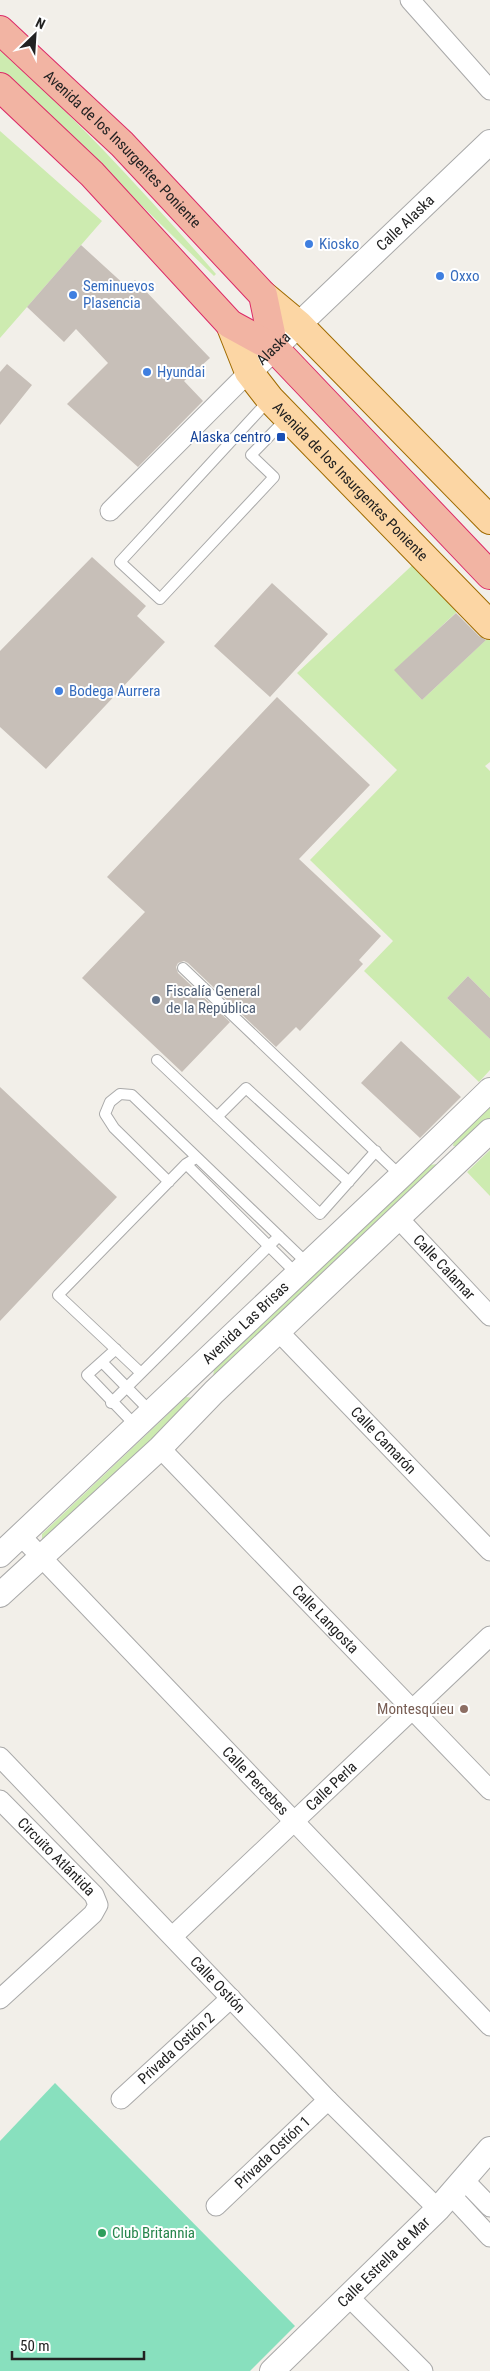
<svg xmlns="http://www.w3.org/2000/svg" width="490" height="2371" viewBox="0 0 490 2371" font-family="'Roboto Condensed',sans-serif">
<style>
.grass{fill:#cdebb0}
.pitch{fill:#88e0be}
.building{fill:#c7bfb8}
.lines{fill:none;stroke-linecap:round;stroke-linejoin:round}
.service-casing{stroke:#a9a9a9;stroke-width:12}
.minor-casing{stroke:#a9a9a9;stroke-width:21}
.tertiary-casing{stroke:#a9a9a9;stroke-width:26}
.primary-casing{stroke:#a06b00;stroke-width:30}
.trunk-casing{stroke:#dc2a67;stroke-width:30}
.service{stroke:#fff;stroke-width:10}
.minor{stroke:#fff;stroke-width:19}
.tertiary{stroke:#fff;stroke-width:24}
.primary{stroke:#fcd6a4;stroke-width:28}
.trunk{stroke:#f2b4a3;stroke-width:28}
.shop-dot{fill:#3f7fe0;stroke:#fff;stroke-width:2}
.transit-dot{fill:#1a4fb4;stroke:#fff;stroke-width:2}
.service-dot{fill:#5c6f8a;stroke:#fff;stroke-width:2}
.education-dot{fill:#8d6e63;stroke:#fff;stroke-width:2}
.leisure-dot{fill:#2e9e5b;stroke:#fff;stroke-width:2}
.labels{text-anchor:middle;stroke-width:4;stroke-linejoin:round;paint-order:stroke}
.street-label{font-size:15px;fill:#222;stroke:#fff}
.shop-label{font-size:15px;fill:#366cbe;stroke:#fff;text-anchor:start}
.transit-label{font-size:15px;fill:#164399;stroke:#fff;text-anchor:end}
.service-label{font-size:15px;fill:#4e5e75;stroke:#fff;text-anchor:start}
.education-label{font-size:15px;fill:#785e54;stroke:#fff;text-anchor:end}
.leisure-label{font-size:15px;fill:#27864d;stroke:#fff;text-anchor:start}
</style>
<rect width="100%" height="100%" fill="#f2efe9"/>
<path class="grass" d="M0,49C77,119 147,195 216,274L214,276L65,131L0,72Z
M0,131L102,221L0,338Z
M420,558L464,605L395,670L422,700L490,636V762L485,766L490,771V998L468,976L447,998L490,1039V1070L479,1082L364,971L393,941L310,860L397,770L297,673Z
M490,1106V1118L460,1147L453,1146L454,1140Z
M490,1150V1196L467,1172Z
M437,1164L436,1171L213,1377L214,1370L430,1165Z
M186,1397L193,1398L192,1404L48,1541L42,1540V1534Z"/>
<path class="pitch" d="M55,2083L295,2326L250,2371H0V2141Z"/>
<path class="building" d="M81,245L127,287L135,280L210,358L184,381L203,401L138,467L67,404L108,363L76,329L64,342L27,307Z
M7,364L32,385L0,425V372Z
M92,557L146,606L137,616L165,642L46,769L0,727V651Z
M272,583L328,634L270,697L214,646Z
M456,613L479,636L486,640L422,700L394,670Z
M277,697L370,785L299,859L381,936L359,960L363,964L300,1031L296,1027L276,1047L188,963L184,961L178,963L176,967L178,973L230,1022L182,1072L82,978L145,912L107,877Z
M468,976L490,998V1039L447,998Z
M401,1041L461,1097L420,1138L361,1083Z
M0,1087L117,1197L0,1321Z"/>
<g class="lines">
<g class="service-casing">
<path id="service" d="M269,400L120,562L160,599L274,477L251,455L286,419
M183,968L401,1176
M157,1060L320,1214L376,1151
M217,1117L246,1088L349,1182
M186,1164L297,1274
M169,1182L114,1128L105,1114L110,1102L120,1094L132,1095L308,1264
M116,1349L87,1375L136,1426
M102,1362L151,1412
M141,1373L58,1295L186,1164L196,1158
M111,1403L279,1236"/>
</g>
<g class="minor-casing">
<g id="minor">
<path d="M410,0L490,90"/>
<path d="M110,511L249,372"/>
<path id="s1" d="M399,1219L490,1316"/>
<path id="s2" d="M278,1331L490,1551"/>
<path id="s3" d="M160,1448L490,1790"/>
<path id="s4" d="M21,1536L490,2026"/>
<path id="s5" d="M0,1757L328,2100L438,2209"/>
<path id="s6" d="M0,1800L94,1895L98,1905L93,1914L0,1999"/>
<path id="s7" d="M173,1936L490,1636"/>
<path id="s8" d="M121,2099L231,1998"/>
<path d="M464,2180L490,2207"/>
<path d="M451,2195L490,2237"/>
<path id="s9" d="M216,2206L328,2100"/>
<path d="M349,2297L423,2371"/>
</g>
</g>
<g class="tertiary-casing">
<g id="tertiary">
<path id="s10" d="M249,372L490,142"/>
<path id="s11" d="M0,1555L401,1176L490,1090"/>
<path d="M0,1595L160,1448L214,1392L490,1131"/>
<path id="s12" d="M272,2371L438,2209L490,2149"/>
</g>
</g>
<g class="primary-casing">
<g id="primary">
<path d="M263,295L299,325L490,520"/>
<path id="s13" d="M230,324L249,372L270,399L490,625"/>
</g>
</g>
<g class="trunk-casing">
<g id="trunk">
<path id="s14" d="M0,30L122,144L263,295L274,348"/>
<path d="M0,87L92,174L230,324L274,348L490,575"/>
</g>
</g>
<use href="#service" class="service"/>
<use href="#minor" class="minor"/>
<use href="#tertiary" class="tertiary"/>
<use href="#primary" class="primary"/>
<use href="#trunk" class="trunk"/>
</g>
<g class="shop-dot">
<circle cx="309" cy="244" r="5"/>
<circle cx="440" cy="276" r="5"/>
<circle cx="73" cy="295" r="5"/>
<circle cx="147" cy="372" r="5"/>
<circle cx="59" cy="691" r="5"/>
</g>
<rect class="transit-dot" x="276" y="432" width="10" height="10" rx="2.5"/>
<circle class="service-dot" cx="156" cy="1000" r="5"/>
<circle class="education-dot" cx="464" cy="1709" r="5"/>
<circle class="leisure-dot" cx="102" cy="2233" r="5"/>
<g class="labels">
<g class="street-label">
<text dy="5" stroke="none"><textPath href="#s14" startOffset="171">Avenida de los Insurgentes Poniente</textPath></text>
<text dy="5" stroke="none"><textPath href="#s10" startOffset="216">Calle Alaska</textPath></text>
<text dy="5" stroke="none"><textPath href="#s10" startOffset="34">Alaska</textPath></text>
<text dy="5" stroke="none"><textPath href="#s13" startOffset="201">Avenida de los Insurgentes Poniente</textPath></text>
<text dy="5" stroke="none"><textPath href="#s1" startOffset="66">Calle Calamar</textPath></text>
<text dy="5" stroke="none"><textPath href="#s11" startOffset="338">Avenida Las Brisas</textPath></text>
<text dy="5" stroke="none"><textPath href="#s2" startOffset="152">Calle Camarón</textPath></text>
<text dy="5" stroke="none"><textPath href="#s3" startOffset="238">Calle Langosta</textPath></text>
<text dy="5" stroke="none"><textPath href="#s4" startOffset="339">Calle Percebes</textPath></text>
<text dy="5" stroke="none"><textPath href="#s7" startOffset="218">Calle Perla</textPath></text>
<text dy="5" stroke="none"><textPath href="#s6" startOffset="80">Circuito Atlántida</textPath></text>
<text dy="5" stroke="none"><textPath href="#s5" startOffset="315">Calle Ostión</textPath></text>
<text dy="5" stroke="none"><textPath href="#s8" startOffset="75">Privada Ostión 2</textPath></text>
<text dy="5" stroke="none"><textPath href="#s9" startOffset="78">Privada Ostión 1</textPath></text>
<text dy="5" stroke="none"><textPath href="#s12" startOffset="156">Calle Estrella de Mar</textPath></text>
</g>
<g class="shop-label">
<text x="319" y="249">Kiosko</text>
<text x="450" y="281">Oxxo</text>
<text x="83" y="291">Seminuevos<tspan x="83" dy="17">Plasencia</tspan></text>
<text x="157" y="377">Hyundai</text>
<text x="69" y="696">Bodega Aurrera</text>
</g>
<g class="transit-label">
<text x="271" y="442">Alaska centro</text>
</g>
<g class="service-label">
<text x="166" y="996">Fiscalía General<tspan x="166" dy="17">de la República</tspan></text>
</g>
<g class="education-label">
<text x="454" y="1714">Montesquieu</text>
</g>
<g class="leisure-label">
<text x="112" y="2238">Club Britannia</text>
</g>
</g>
<g transform="translate(35 35) rotate(25)" stroke="#ffffff" stroke-width="4" paint-order="stroke">
<path d="M0-4L9 19L0 12L-9 19Z" fill="#222222"/>
<text y="-8" font-size="14" font-weight="bold" text-anchor="middle" fill="#222222">N</text>
</g>
<path d="M12 2351v8h132v-8" fill="none" stroke="#222222" stroke-width="2.5"/>
<text x="20" y="2351" font-size="15" fill="#222222" stroke="#ffffff" stroke-width="4" paint-order="stroke">50 m</text>
</svg>
